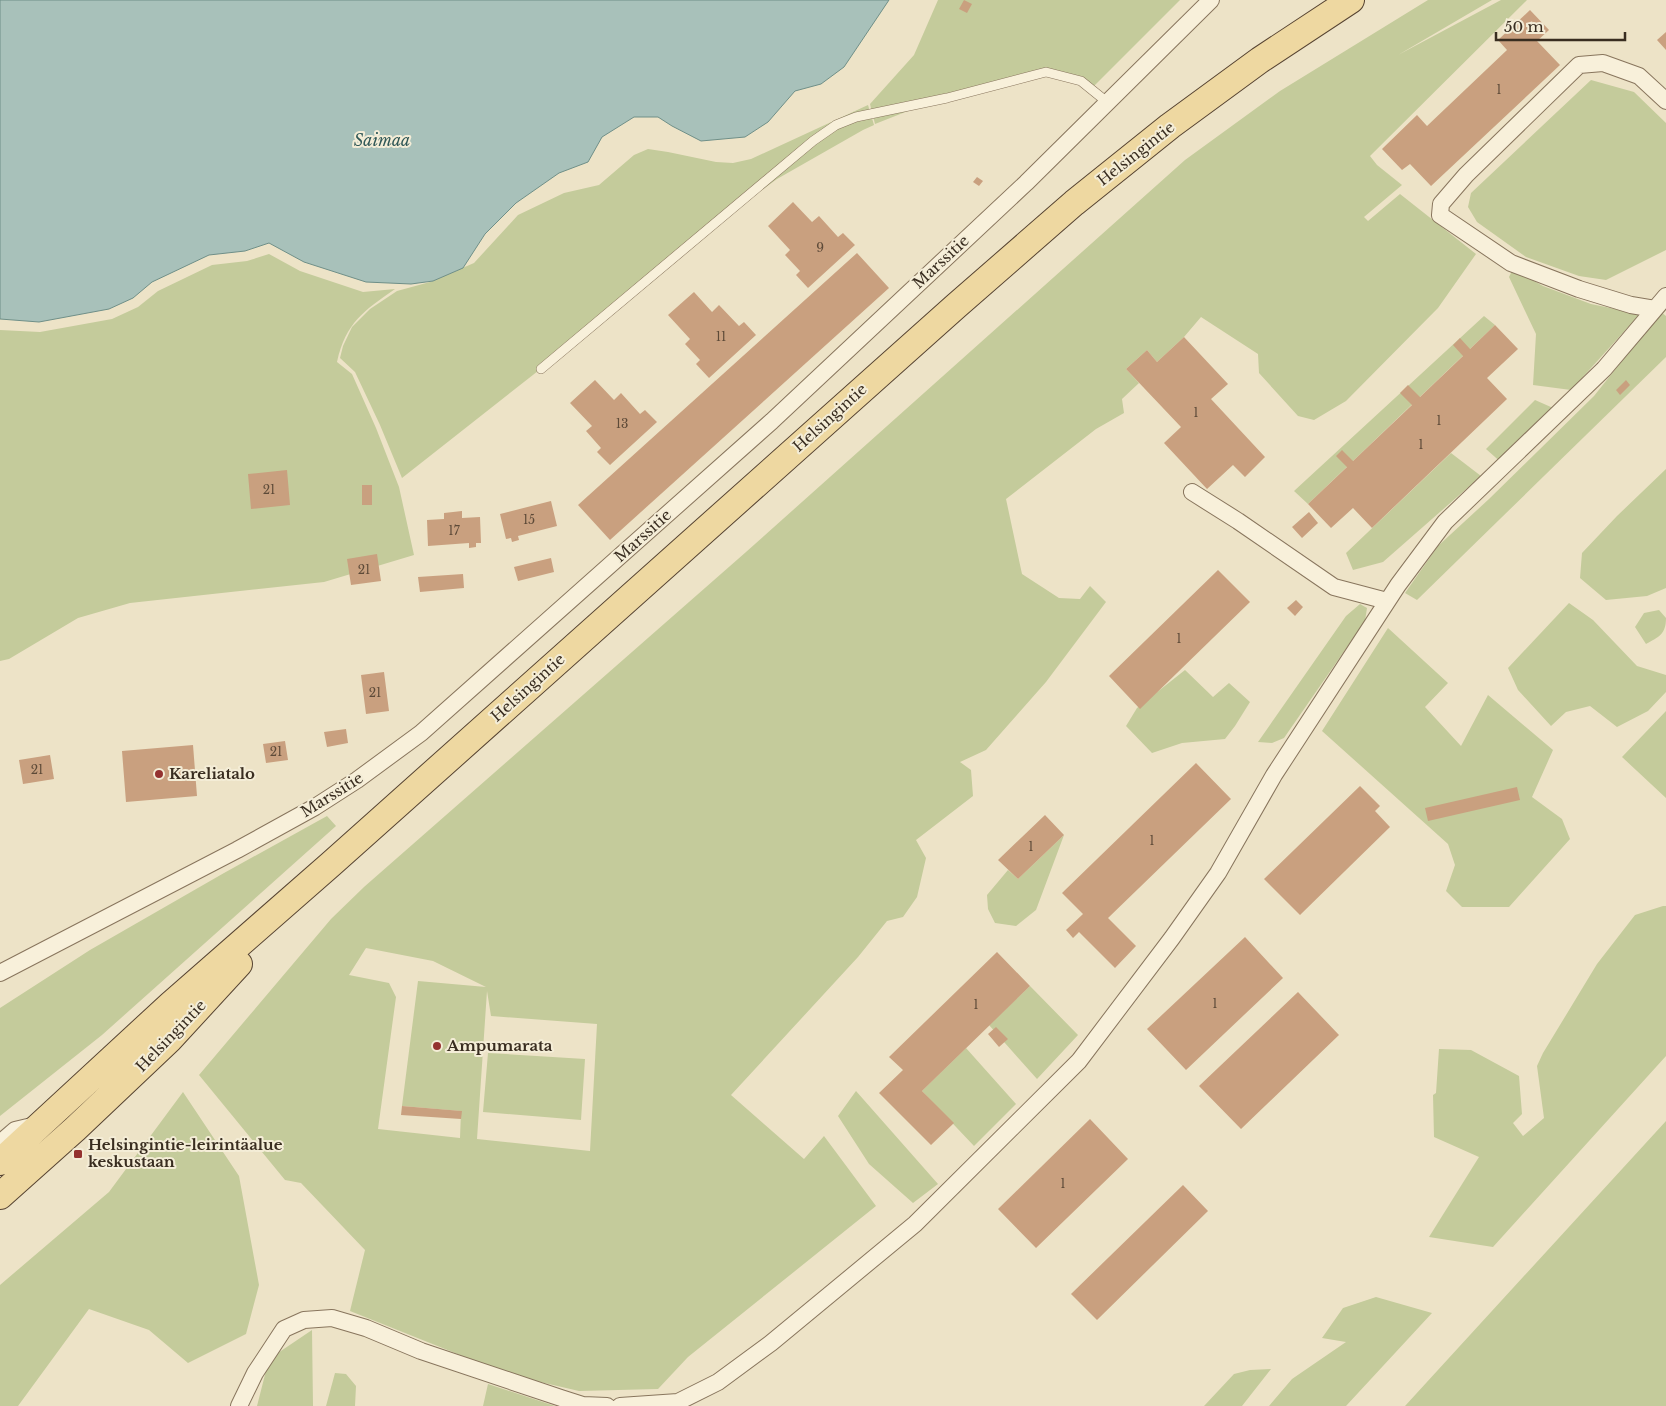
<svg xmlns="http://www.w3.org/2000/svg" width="1666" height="1406" viewBox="0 0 1666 1406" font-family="'Libre Baskerville',serif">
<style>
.green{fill:#c4cb9b;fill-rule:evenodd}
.water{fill:#a8c1ba;stroke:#6f8f88}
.building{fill:#c9a07f}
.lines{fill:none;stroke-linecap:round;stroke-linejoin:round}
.lane-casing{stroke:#88755d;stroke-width:10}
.street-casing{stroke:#88755d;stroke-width:18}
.primary-casing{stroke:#564331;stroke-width:28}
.lane{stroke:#f8f0da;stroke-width:9}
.street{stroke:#f8f0da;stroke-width:16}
.primary{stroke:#eed8a1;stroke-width:26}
.poi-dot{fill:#943230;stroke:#f4edd7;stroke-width:2}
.labels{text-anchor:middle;stroke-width:4;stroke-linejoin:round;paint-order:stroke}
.number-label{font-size:12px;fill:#5d4a38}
.street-label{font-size:15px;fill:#392d20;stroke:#f4edd7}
.poi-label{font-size:15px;font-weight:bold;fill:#392d20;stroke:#f4edd7;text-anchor:start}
.water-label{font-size:16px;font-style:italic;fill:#305857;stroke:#f4edd7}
</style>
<rect width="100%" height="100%" fill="#ede3c7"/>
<path class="green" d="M938,0H1180L1093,87L1046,70L946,96L875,124L870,104L914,55Z
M1428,0H1492L1398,55L1501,0H1527L1370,156L1377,165L1402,185L1364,217L1368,221L1400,194L1476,254L1438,308L1346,401L1314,420L1298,416L1259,373L1258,354L1201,317L1184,337L1157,362L1147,350L1126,369L1139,383L1122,399L1124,413L1096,429L1006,499L1022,574L1059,598L1080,599L1090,586L1106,602L1046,682L986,750L960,762L971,770L973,796L916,840L926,858L917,897L903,917L887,921L858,957L731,1095L804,1159L824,1136L876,1206L688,1357L658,1389L579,1391L510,1375L350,1311L365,1250L301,1183L285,1180L199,1075L331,919L364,887L746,552L1185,160L1280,91ZM366,948L433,961L486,987L418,981L402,1106L461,1111L460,1138L378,1129L396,997L389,983L349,975ZM487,991L491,1016L597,1024L590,1151L477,1139Z
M1591,80L1634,92L1666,123V250L1606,280L1579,276L1526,257L1477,222L1468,207L1471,193Z
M868,105L874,125L863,130L777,179L737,208L538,371L402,478L380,425L355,372L340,358L343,346L352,327L370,309L397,291L430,282L474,263L518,215L564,193L599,185L634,155L648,149L668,152L716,162L733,163L751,159Z
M269,254L300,271L363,292L395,289C364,311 346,322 337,362L352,374L376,428L399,487L414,555L324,582L130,603L78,618L9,659L0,661V330L40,332L112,319L138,307L158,291L212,265L247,261Z
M1513,269L1543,286L1591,304L1640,314L1571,390L1533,385L1536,334L1509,277Z
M1661,312L1666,316V357L1417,600L1405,593L1438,546L1489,499L1594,396Z
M1484,316L1495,325L1308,504L1294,491Z
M1535,400L1560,411L1504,465L1486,449Z
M1451,453L1481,476L1383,562L1353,570L1346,553Z
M1666,469V588L1647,596L1606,600L1580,578L1582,553L1617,516Z
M1569,603L1593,620L1637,666L1666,675V692L1648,711L1617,727L1590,706L1566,712L1551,726L1518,690L1508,668Z
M1360,604L1367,608L1365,621L1284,738L1272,743L1258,742L1346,616Z
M1659,610L1666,618C1666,634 1659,637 1646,644L1635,627L1644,613Z
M1388,628L1448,683L1425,707L1461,746L1488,695L1553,750L1532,797L1562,819L1570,839L1509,907H1462L1446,891L1455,865L1448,844L1322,731Z
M1185,670L1213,697L1229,683L1250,702L1235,726L1225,739L1182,743L1152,753L1126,726L1137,708Z
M1666,711V798L1622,757Z
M327,816L336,826L102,1035L0,1116V1008L90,950L224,873Z
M1064,835L1036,910L1016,926L995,923L988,909L987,895L1008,870L1018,879Z
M1663,906H1666V1056L1493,1247L1429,1237L1479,1157L1434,1137L1433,1095L1436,1093L1439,1049L1471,1050L1519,1076L1522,1114L1513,1123L1523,1136L1544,1118L1537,1066L1543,1053L1597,964L1635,915Z
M1030,986L1078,1035L1037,1079L989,1025Z
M966,1048L1016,1104L974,1146L922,1091Z
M488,1053L585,1059L581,1120L483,1112Z
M856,1091L938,1184L913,1203L869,1164L838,1116Z
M183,1092L239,1176L259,1285L246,1334L188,1363L149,1330L89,1309L18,1406H0V1285L109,1192Z
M1666,1121V1406H1405Z
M1376,1297L1432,1313L1346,1406H1269L1292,1379L1346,1342L1322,1338L1343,1308Z
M312,1330L313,1406H257L269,1359Z
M1271,1369L1242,1406H1204L1234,1374L1250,1370Z
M335,1373L346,1374L356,1386L355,1406H326Z
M488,1384L555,1406H483Z"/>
<path class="water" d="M0,0H889L844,67L821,84L795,91L768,122L745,137L701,141L672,126L658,117H634L602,137L588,162L559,173L516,203L485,234L463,268L433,281L411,284L366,282L304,262L269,243L245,251L209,255L152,282L133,298L109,309L39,322L0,319Z"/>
<path class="building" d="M964,0L972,4L967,13L959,9Z
M1530,10L1549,30L1537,41L1560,65L1431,186L1410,164L1402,170L1382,149L1417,115L1427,126L1507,50L1498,40Z
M1666,32V50L1657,40Z
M977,177L983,181L979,186L973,182Z
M793,202L812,222L819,216L838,237L843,233L855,245L808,288L796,275L800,271L785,255L790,250L768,226Z
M857,253L889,288L610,540L578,505Z
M694,292L712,312L719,305L739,326L744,322L756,335L709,378L696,364L700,360L685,344L690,339L668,315Z
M1495,325L1518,349L1487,378L1507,399L1372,528L1353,508L1331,528L1308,504L1347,467L1336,456L1342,450L1353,461L1412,405L1400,393L1408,385L1420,397L1463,356L1453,345L1460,338L1470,349Z
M1184,337L1228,384L1211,399L1265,457L1245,477L1233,465L1207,489L1164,443L1181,427L1126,369L1147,350L1157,362Z
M595,380L614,400L621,393L640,414L645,410L657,422L610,465L597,452L601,448L586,431L592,426L570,403Z
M1626,380L1630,385L1620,395L1616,390Z
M287,470L290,505L251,509L248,474Z
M362,485H372V505H362Z
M551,501L557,526L518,536L519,540L512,542L511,538L506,539L500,514Z
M462,511V518L480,517L481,543H476V547L469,548V543L428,546L427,520L444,519V513Z
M1309,512L1318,523L1302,538L1292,527Z
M377,554L381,581L351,585L347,559Z
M551,558L554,572L518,581L514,567Z
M1218,570L1250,602L1140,709L1109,676Z
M463,574L464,588L420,592L418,577Z
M1296,600L1303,607L1295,616L1287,608Z
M384,672L389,711L366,714L361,675Z
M346,729L348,743L327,747L324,732Z
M285,741L288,760L266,763L263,744Z
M193,745L197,796L126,802L122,751Z
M50,755L54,779L23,784L19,760Z
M1196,763L1231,799L1108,918L1136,946L1115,968L1079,932L1073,938L1066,930L1083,914L1062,893Z
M1360,786L1380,806L1375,811L1390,827L1300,915L1264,879Z
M1517,787L1520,800L1428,821L1425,808Z
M1045,815L1064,835L1018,879L998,860Z
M1245,937L1283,978L1186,1070L1147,1029Z
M997,952L1030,986L922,1091L954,1123L931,1145L879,1093L903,1070L889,1057Z
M1298,992L1339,1035L1241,1129L1199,1086Z
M996,1027L1008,1039L999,1047L988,1034Z
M402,1106L462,1111L461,1119L401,1115Z
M1090,1119L1128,1159L1036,1248L998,1209Z
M1183,1185L1208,1211L1097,1320L1071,1294Z"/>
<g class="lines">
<g class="lane-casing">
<path id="lane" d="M541,369L813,141L836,125L856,117L947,98L1046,72L1081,81L1107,102"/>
</g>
<g class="street-casing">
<path id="street" d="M1655,309L1631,305L1579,289L1511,263L1440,215L1441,204L1466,175L1579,65L1603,63L1639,76L1666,101
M1192,492L1238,521L1334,587L1387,601
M0,973L237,850L315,807L357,780L421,733L772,421L1026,183L1211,0
M0,1143L15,1130L36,1125
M239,1406L255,1373L284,1329L304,1320L332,1318L366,1328L421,1351L561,1398L583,1405L607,1406
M620,1406L678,1402L718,1382L771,1343L915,1224L1079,1061L1172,938L1218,873L1274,775L1398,585L1445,522L1604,369L1666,296"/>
</g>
<g class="primary-casing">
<path id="primary" d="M0,1162L170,1005L331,864L956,306L1074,203L1170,126L1260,60L1351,0
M0,1196L75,1129L170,1039L239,964"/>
</g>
<use href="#lane" class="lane"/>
<use href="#street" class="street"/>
<use href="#primary" class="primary"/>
</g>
<g class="poi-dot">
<circle cx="159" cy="774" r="5"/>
<circle cx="437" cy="1046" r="5"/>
<rect x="73" y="1149" width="10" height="10" rx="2.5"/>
</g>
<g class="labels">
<g class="number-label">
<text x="1499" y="94">1</text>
<text x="820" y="252">9</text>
<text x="721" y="341">11</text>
<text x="1196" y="417">1</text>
<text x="1439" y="425">1</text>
<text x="622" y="428">13</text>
<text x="1421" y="449">1</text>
<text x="269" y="494">21</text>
<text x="529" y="524">15</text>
<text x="454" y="535">17</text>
<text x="364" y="574">21</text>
<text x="1179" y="643">1</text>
<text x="375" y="697">21</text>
<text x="276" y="756">21</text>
<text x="37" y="774">21</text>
<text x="1152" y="845">1</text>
<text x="1031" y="851">1</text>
<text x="1215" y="1008">1</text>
<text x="976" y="1009">1</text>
<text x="1063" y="1188">1</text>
</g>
<g class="street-label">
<text transform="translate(1136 154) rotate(-38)" y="5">Helsingintie</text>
<text transform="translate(941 262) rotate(-43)" y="5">Marssitie</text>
<text transform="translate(830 418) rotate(-42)" y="5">Helsingintie</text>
<text transform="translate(643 536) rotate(-42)" y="5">Marssitie</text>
<text transform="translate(528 688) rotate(-42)" y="5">Helsingintie</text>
<text transform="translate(332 795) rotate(-32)" y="5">Marssitie</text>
<text transform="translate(171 1036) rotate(-46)" y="5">Helsingintie</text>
</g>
<g class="poi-label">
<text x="169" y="779">Kareliatalo</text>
<text x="447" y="1051">Ampumarata</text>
<text x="88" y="1150">Helsingintie-leirintäalue<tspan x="88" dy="17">keskustaan</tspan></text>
</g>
<g class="water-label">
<text x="382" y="146">Saimaa</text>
</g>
</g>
<path d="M1496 32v8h129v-8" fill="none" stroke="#392d20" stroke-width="2.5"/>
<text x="1504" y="32" font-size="15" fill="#392d20" stroke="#f4edd7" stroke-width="4" paint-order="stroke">50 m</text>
</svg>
